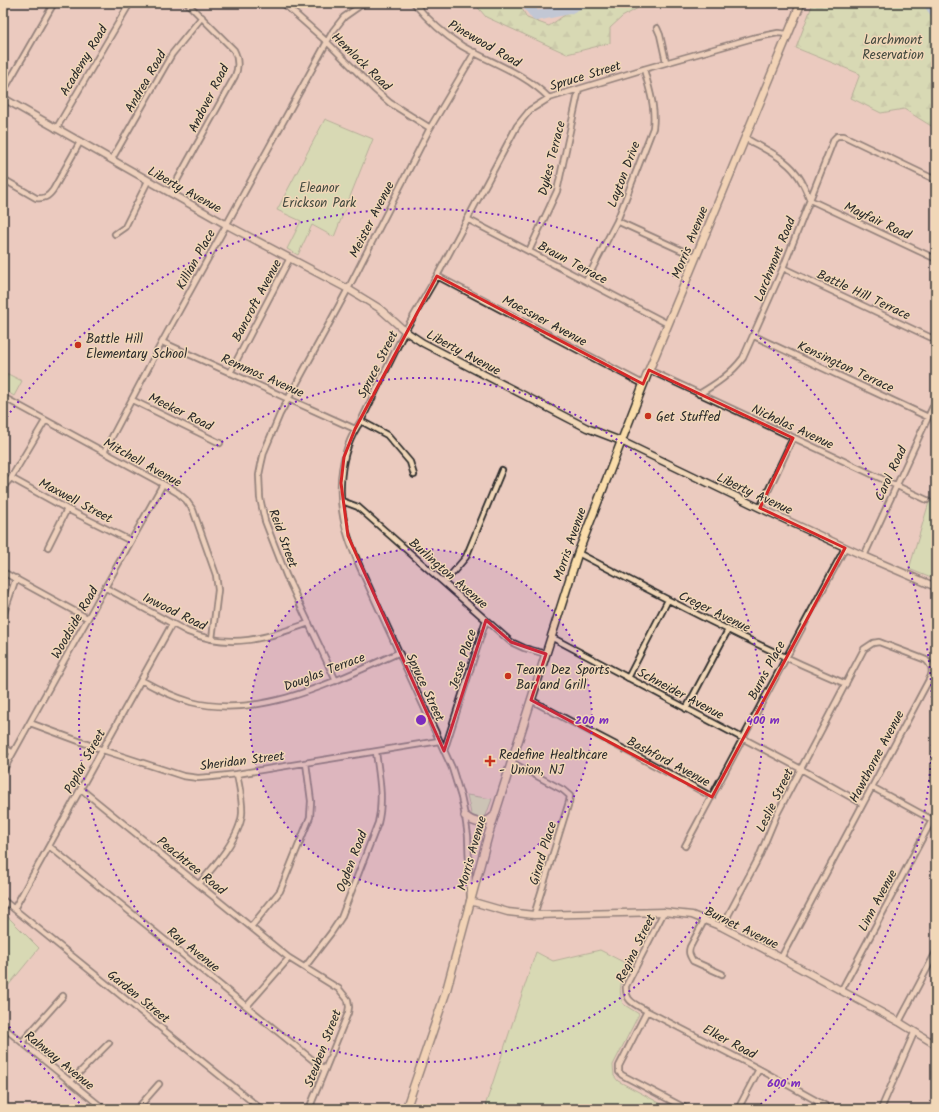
<svg xmlns="http://www.w3.org/2000/svg" width="939" height="1112" viewBox="0 0 939 1112" font-family="Kalam,sans-serif">
<style>
.forest{fill:url(#forest-firs);stroke:#768b69}
.green{fill:#c0eba7;stroke:#768b69}
.lines{fill:none;stroke-linecap:round;stroke-linejoin:round}
.river{stroke:#91c4ee;stroke-width:10}
.street-casing{stroke:#2b2b2b;stroke-width:8}
.secondary-casing{stroke:#2b2b2b;stroke-width:9}
.primary-casing{stroke:#2b2b2b;stroke-width:10}
.street{stroke:#f1d7b8;stroke-width:4.5}
.secondary{stroke:#f1d7b8;stroke-width:6}
.primary{stroke:#faddab;stroke-width:7}
.marked{fill:none;stroke:#d62828;stroke-width:3;stroke-linejoin:round}
.ring{fill:none;stroke:#7b2cbf;stroke-width:2;stroke-dasharray:2 4}
.poi-dot{fill:#c8321e;stroke:#f1d7b8;stroke-width:1.5}
.labels{text-anchor:middle;stroke-width:3;stroke-linejoin:round;paint-order:stroke}
.park-label{font-size:13px;fill:#41483e;stroke:#f1d7b8}
.street-label{font-size:13px;fill:#2b2b2b;stroke:#f1d7b8}
.poi-label{font-size:13px;fill:#2b2b2b;stroke:#f1d7b8;text-anchor:start}
.centre{fill:#7b2cbf;stroke:#f1d7b8;stroke-width:2}
.ring-label{font-size:12px;text-anchor:middle;font-weight:bold;fill:#7b2cbf;stroke:#f1d7b8;stroke-width:3;stroke-linejoin:round;paint-order:stroke}
</style>
<defs>
<pattern id="forest-firs" width="22" height="20" patternUnits="userSpaceOnUse"><rect width="22" height="20" fill="#c0eba7"/><path d="M5 1l3.5 6h-7zM16 11l3.5 6h-7z" fill="#a5ca90"/></pattern>
</defs>
<rect width="100%" height="100%" fill="#ebcbbf"/>
<filter id="ink" filterUnits="userSpaceOnUse"><feTurbulence type="fractalNoise" baseFrequency=".025" numOctaves="2"/><feDisplacementMap in="SourceGraphic" scale="8" xChannelSelector="R" yChannelSelector="G"/><feConvolveMatrix kernelMatrix="1 2 1 2 8 2 1 2 1" color-interpolation-filters="sRGB"/></filter>
<g filter="url(#ink)">
<path class="forest" d="M474,3H519L527,18L549,26L582,3H647L622,17L610,28V43L567,54L486,17Z
M813,3H936V129L904,109L881,113L851,98L860,74L796,48Z"/>
<path class="green" d="M325,119L373,139L334,237L312,225L298,255L287,249L301,221L277,210Z
M8,374L22,381L14,396L3,389V384Z
M930,499L936,502V580L909,569Z
M467,795L492,799L485,818L476,820L472,818Z
M3,912L39,948L3,992Z
M600,950L629,965C622,982 617,986 623,1004L639,1014L613,1065L614,1076L618,1081L671,1109H484L536,952L553,961Z"/>
<g class="lines">
<path class="river" d="M526,3L536,16L569,9L581,3
M928,3L936,14"/>
<g class="street-casing">
<path id="street" d="M283,3L327,42L374,89L390,103L430,128
M414,3C428,20 443,34 462,46C491,63 525,73 549,98
M657,28L660,35L666,62
M3,92L54,3
M56,129L130,3
M745,138C762,148 784,157 796,173C803,181 806,191 810,200
M112,159L172,54L202,17
M3,179L36,198C44,199 48,197 53,190L80,142
M170,193L235,76C239,67 238,58 234,50L187,3
M810,200L936,259
M467,219L668,324
M617,221L696,257
M115,234L125,227L148,181
M529,251L557,191L579,89
M783,268L936,340
M437,276L643,384
M586,281L617,221L653,128C656,107 649,89 644,69
M754,336L928,417
M162,342L355,429
M649,370L927,500
M230,373L290,258
M699,394C716,384 731,374 743,358L783,268L834,139L837,136H844L936,180
M3,397L163,484L178,493L186,500L193,510L216,575L218,590L212,639
M132,400L220,443
M361,421L387,435L410,462L414,475
M104,452L162,342L333,31L344,17L364,3
M11,478L67,509L131,541
M3,487L11,478L45,421
M342,501L358,507L511,642L524,648L546,654
M760,508L793,438
M48,547L67,509
M578,553C666,599 754,645 846,684
M864,556L936,400
M3,572L87,618
M444,583L466,557L502,470
M106,588L188,632C232,650 266,638 309,623
M3,616L16,578
M551,637L801,769L863,804
M628,678L668,600
M141,680C157,689 174,697 191,702C261,720 337,680 398,653
M336,681L286,575L265,521L260,498L259,475L261,465L264,452L280,414L348,289L430,128L475,52
M531,700C591,733 653,763 712,797
M686,709L728,630
M30,723L103,750L183,776L198,778L211,777L237,774L439,741
M3,747L13,753
M444,751L486,620
M511,762L563,790L570,796L569,802L534,915
M3,771C56,675 109,580 163,484
M872,787L936,822
M81,789L289,958L339,989L348,1000L349,1007L348,1013L309,1109
M49,846L325,1070
M685,846L845,548
M199,884C214,867 240,837 242,814C243,801 239,786 237,774
M470,897L468,836L465,816L461,797L452,768L359,565C355,555 351,546 348,536C336,499 338,453 361,421L405,331L437,276L517,126L530,110L549,98L644,69L753,38L778,33L788,34
M3,900L261,1109
M14,909L172,624
M664,912L626,986C625,1002 635,1004 647,1011L759,1069L826,1106
M705,919L690,947C688,953 690,956 693,961L722,974
M251,927L280,891L310,817L311,801L306,763
M722,927L759,857L777,814L864,649L873,643L879,642L926,660C931,665 933,669 931,676L781,958
M305,967L331,933L341,918L378,823C384,799 379,776 376,752
M841,991L932,820
M247,1006L289,958
M647,1011L619,1066V1072L622,1075L687,1109
M899,1022L936,952
M3,1027L104,1109
M22,1042L63,996
M70,1082L109,1043
M137,1109L159,1084
M738,1109L759,1069
M881,1109L914,1033"/>
</g>
<g class="secondary-casing">
<path id="secondary" d="M3,98L227,225L348,289L379,308L405,331L423,343L587,428L621,441L760,508L864,556L936,587
M470,901L508,912L534,915L664,912L692,915L722,927L781,958L899,1022L936,1045"/>
</g>
<g class="primary-casing">
<path id="primary" d="M465,816C475,824 485,825 494,816
M406,1109L446,992L488,836L578,553L649,370L801,3"/>
</g>
<use href="#street" class="street"/>
<use href="#secondary" class="secondary"/>
<use href="#primary" class="primary"/>
</g>
</g>
<path d="M0 0H939V1112H0ZM437,276L643,384L649,370L793,438L760,508L845,548L712,797L531,700L546,654L511,642L486,620L444,751L348,536L341,483L344,457L355,429Z" fill="#ebcbbf" fill-opacity=".55" fill-rule="evenodd"/>
<path class="marked" d="M437,276L643,384L649,370L793,438L760,508L845,548L712,797L531,700L546,654L511,642L486,620L444,751L348,536L341,483L344,457L355,429Z"/>
<circle cx="421" cy="720" r="171" fill="#7b2cbf" fill-opacity=".12"/>
<g class="ring">
<circle cx="421" cy="720" r="171"/>
<circle cx="421" cy="720" r="342"/>
<path d="M84 1107A513 513 0 0 1 3 1018M3 422A513 513 0 1 1 758 1107"/>
</g>
<g class="poi-dot">
<circle cx="78" cy="345" r="4"/>
<circle cx="648" cy="416" r="4"/>
<circle cx="508" cy="676" r="4"/>
<path d="M488 755h4v4h4v4h-4v4h-4v-4h-4v-4h4z"/>
</g>
<g class="labels">
<g class="park-label">
<text x="893" y="44">Larchmont<tspan x="893" dy="15">Reservation</tspan></text>
<text x="319" y="192">Eleanor<tspan x="319" dy="15">Erickson Park</tspan></text>
</g>
<g class="street-label">
<text transform="translate(485 43) rotate(30)" y="5">Pinewood Road</text>
<text transform="translate(83 60) rotate(-59)" y="5">Academy Road</text>
<text transform="translate(362 61) rotate(44)" y="5">Hemlock Road</text>
<text transform="translate(585 75) rotate(-17)" y="5">Spruce Street</text>
<text transform="translate(145 81) rotate(-60)" y="5">Andrea Road</text>
<text transform="translate(208 98) rotate(-63)" y="5">Andover Road</text>
<text transform="translate(551 158) rotate(-76)" y="5">Dykes Terrace</text>
<text transform="translate(623 174) rotate(-69)" y="5">Layton Drive</text>
<text transform="translate(185 189) rotate(29)" y="5">Liberty Avenue</text>
<text transform="translate(371 219) rotate(-63)" y="5">Meister Avenue</text>
<text transform="translate(878 220) rotate(25)" y="5">Mayfair Road</text>
<text transform="translate(689 242) rotate(-68)" y="5">Morris Avenue</text>
<text transform="translate(195 259) rotate(-61)" y="5">Killian Place</text>
<text transform="translate(774 259) rotate(-68)" y="5">Larchmont Road</text>
<text transform="translate(573 262) rotate(28)" y="5">Braun Terrace</text>
<text transform="translate(864 294) rotate(25)" y="5">Battle Hill Terrace</text>
<text transform="translate(256 300) rotate(-62)" y="5">Bancroft Avenue</text>
<text transform="translate(545 320) rotate(28)" y="5">Moessner Avenue</text>
<text transform="translate(464 352) rotate(28)" y="5">Liberty Avenue</text>
<text transform="translate(377 364) rotate(-63)" y="5">Spruce Street</text>
<text transform="translate(846 366) rotate(25)" y="5">Kensington Terrace</text>
<text transform="translate(263 375) rotate(24)" y="5">Remmos Avenue</text>
<text transform="translate(181 411) rotate(26)" y="5">Meeker Road</text>
<text transform="translate(793 426) rotate(25)" y="5">Nicholas Avenue</text>
<text transform="translate(143 462) rotate(29)" y="5">Mitchell Avenue</text>
<text transform="translate(890 473) rotate(-65)" y="5">Carol Road</text>
<text transform="translate(755 493) rotate(25)" y="5">Liberty Avenue</text>
<text transform="translate(76 500) rotate(28)" y="5">Maxwell Street</text>
<text transform="translate(284 538) rotate(70)" y="5">Reid Street</text>
<text transform="translate(569 544) rotate(-71)" y="5">Morris Avenue</text>
<text transform="translate(449 573) rotate(41)" y="5">Burlington Avenue</text>
<text transform="translate(175 611) rotate(26)" y="5">Inwood Road</text>
<text transform="translate(715 611) rotate(26)" y="5">Creger Avenue</text>
<text transform="translate(74 622) rotate(-60)" y="5">Woodside Road</text>
<text transform="translate(462 659) rotate(-72)" y="5">Jesse Place</text>
<text transform="translate(766 670) rotate(-62)" y="5">Burns Place</text>
<text transform="translate(324 671) rotate(-21)" y="5">Douglas Terrace</text>
<text transform="translate(426 687) rotate(65)" y="5">Spruce Street</text>
<text transform="translate(681 693) rotate(28)" y="5">Schneider Avenue</text>
<text transform="translate(876 756) rotate(-62)" y="5">Hawthorne Avenue</text>
<text transform="translate(242 760) rotate(-7)" y="5">Sheridan Street</text>
<text transform="translate(84 761) rotate(-61)" y="5">Poplar Street</text>
<text transform="translate(669 761) rotate(28)" y="5">Bashford Avenue</text>
<text transform="translate(774 800) rotate(-64)" y="5">Leslie Street</text>
<text transform="translate(471 853) rotate(-74)" y="5">Morris Avenue</text>
<text transform="translate(542 853) rotate(-73)" y="5">Girard Place</text>
<text transform="translate(351 861) rotate(-69)" y="5">Ogden Road</text>
<text transform="translate(192 865) rotate(39)" y="5">Peachtree Road</text>
<text transform="translate(877 900) rotate(-62)" y="5">Linn Avenue</text>
<text transform="translate(742 927) rotate(26)" y="5">Burnet Avenue</text>
<text transform="translate(635 948) rotate(-64)" y="5">Regina Street</text>
<text transform="translate(194 949) rotate(39)" y="5">Ray Avenue</text>
<text transform="translate(139 996) rotate(39)" y="5">Garden Street</text>
<text transform="translate(730 1041) rotate(28)" y="5">Elker Road</text>
<text transform="translate(322 1048) rotate(-69)" y="5">Steuben Street</text>
<text transform="translate(60 1060) rotate(39)" y="5">Rahway Avenue</text>
</g>
<g class="poi-label">
<text x="86" y="343">Battle Hill<tspan x="86" dy="15">Elementary School</tspan></text>
<text x="656" y="421">Get Stuffed</text>
<text x="516" y="674">Team Dez Sports<tspan x="516" dy="15">Bar and Grill</tspan></text>
<text x="499" y="759">Redefine Healthcare<tspan x="499" dy="15">- Union, NJ</tspan></text>
</g>
</g>
<circle cx="421" cy="720" r="6" class="centre"/>
<g class="ring-label">
<text x="592" y="724">200 m</text>
<text x="763" y="724">400 m</text>
<text x="784" y="1087">600 m</text>
</g>
<rect width="939" height="1112" fill="none" stroke="#f1d7b8" stroke-width="16"/>
<rect x="8" y="8" width="923" height="1096" fill="none" stroke="#2b2b2b" stroke-width="1.5" filter="url(#ink)"/>
</svg>
